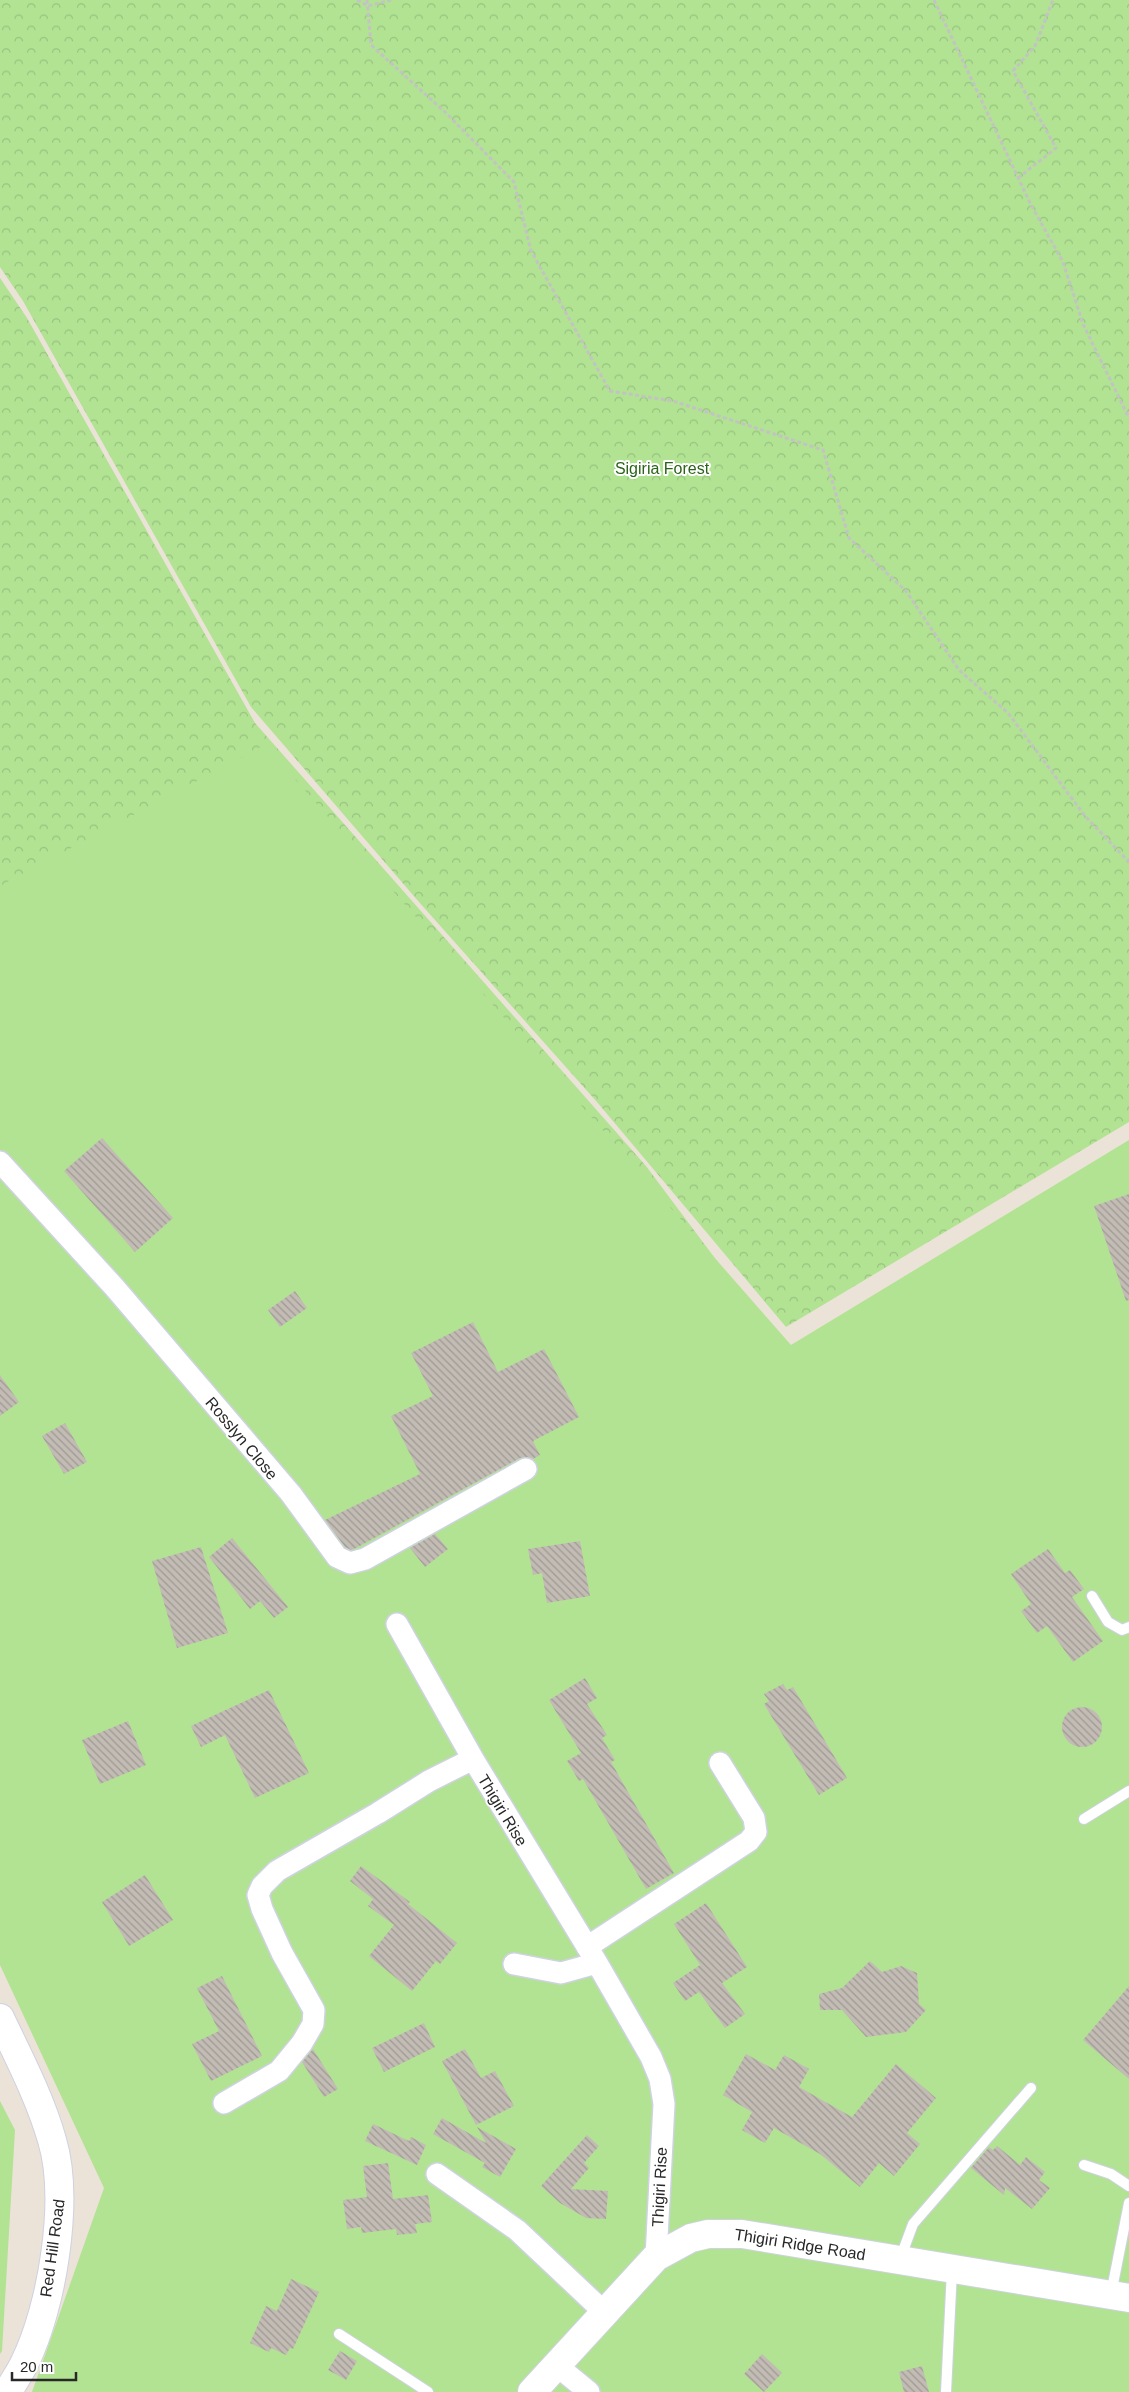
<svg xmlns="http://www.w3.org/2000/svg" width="1129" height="2392" viewBox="0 0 1129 2392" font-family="Arial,sans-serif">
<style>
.forest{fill:url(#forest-crowns)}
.garden{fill:#b1e393}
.building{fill:url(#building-back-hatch)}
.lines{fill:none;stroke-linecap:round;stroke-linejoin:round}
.lane-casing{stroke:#ced2e1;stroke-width:12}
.street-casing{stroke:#ced2e1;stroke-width:24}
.secondary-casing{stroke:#ced2e1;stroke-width:30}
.path{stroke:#c3c3c3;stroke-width:3;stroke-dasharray:4 2.5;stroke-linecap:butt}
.lane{stroke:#fff;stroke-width:10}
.street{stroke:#fff;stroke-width:21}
.secondary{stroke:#fff;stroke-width:28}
.labels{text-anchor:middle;stroke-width:4;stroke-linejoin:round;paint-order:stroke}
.park-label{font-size:16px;fill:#2b6418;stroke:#fff}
.street-label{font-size:16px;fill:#282828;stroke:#fff}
</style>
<defs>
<pattern id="forest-crowns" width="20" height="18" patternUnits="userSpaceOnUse" patternTransform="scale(1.25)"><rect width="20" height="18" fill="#b1e393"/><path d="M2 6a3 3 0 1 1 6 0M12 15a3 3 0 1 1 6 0" fill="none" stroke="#98c37f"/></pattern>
<pattern id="building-back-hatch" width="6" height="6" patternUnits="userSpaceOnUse" patternTransform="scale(1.25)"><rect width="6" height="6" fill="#c3bcb5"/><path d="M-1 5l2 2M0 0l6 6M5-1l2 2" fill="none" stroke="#9e9993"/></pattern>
</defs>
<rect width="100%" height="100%" fill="#ebe2d8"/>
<path class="forest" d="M0,0H1129V1122L786,1327L597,1102L419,902L251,707L23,301L0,267Z
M0,278L27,318L255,723L646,1166L779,1344L0,953Z"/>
<path class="garden" d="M265,745L791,1345L1129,1140V2392H32L104,2188L0,1965V886Z
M0,2101L15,2130L2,2351L0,2354Z"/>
<path class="building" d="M102,1138L173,1218L135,1252L64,1171Z
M1129,1194V1300L1126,1301L1094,1206Z
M295,1291L307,1308L280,1327L268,1310Z
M473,1322L498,1372L544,1349L579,1417L533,1441L540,1455L533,1459L527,1457L520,1458L356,1548L351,1550L345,1547L325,1520L420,1474L391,1416L433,1396L411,1353Z
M0,1375L19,1402L0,1416Z
M65,1423L87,1462L64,1474L42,1436Z
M435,1534L448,1549L425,1567L410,1548Z
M232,1538L288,1607L274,1618L260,1601L250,1609L209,1557Z
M580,1541L590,1596L547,1603L542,1573L533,1575L528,1549Z
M201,1547L228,1633L177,1648L152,1561Z
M1048,1549L1065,1573L1070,1570L1084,1589L1072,1597L1103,1641L1073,1662L1047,1626L1037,1633L1021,1611L1031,1604L1011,1574Z
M585,1678L597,1698L587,1704L607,1735L602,1738L615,1760L611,1762L674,1873L646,1889L583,1779L579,1781L567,1761L581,1753L549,1700Z
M783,1684L787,1690L793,1687L847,1778L819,1795L764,1704L769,1701L764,1694Z
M269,1690L309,1773L255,1798L225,1735L201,1747L191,1726Z
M1062 1727a20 20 0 1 1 40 0a20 20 0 1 1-40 0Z
M128,1721L146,1765L100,1784L82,1740Z
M361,1866L410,1902L408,1904L457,1943L440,1964L436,1961L412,1991L369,1956L394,1925L368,1906L373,1899L350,1881Z
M145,1875L173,1920L129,1946L102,1902Z
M706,1903L747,1967L722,1983L745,2014L725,2028L699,1992L685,2001L673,1983L700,1965L674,1924Z
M870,1961L882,1972L901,1966L917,1973L919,2004L926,2010L906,2032L866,2037L842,2010H820L819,1994L842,1988Z
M222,1976L262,2056L211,2081L192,2044L219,2031L197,1988Z
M1129,1986V2079L1083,2040Z
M424,2023L435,2047L384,2072L372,2048Z
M313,2049L338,2089L324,2097L302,2062Z
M465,2049L481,2078L495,2071L514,2106L476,2125L442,2061Z
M746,2054L775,2070L784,2055L809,2069L799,2087L852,2117L896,2064L936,2098L907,2133L920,2144L894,2176L879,2163L860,2187L820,2154L774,2128L765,2143L742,2130L752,2112L723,2095Z
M442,2118L486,2143L477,2127L516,2149L500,2177L482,2167L485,2163L433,2134Z
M373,2124L409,2141L411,2137L426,2145L417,2165L365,2141Z
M587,2135L599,2146L584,2163L589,2168L571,2189L608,2191L606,2219L586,2218L560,2203L541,2186Z
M997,2146L1020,2165L1026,2157L1045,2172L1039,2180L1050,2188L1032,2209L1005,2188L1004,2195L971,2168L989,2147L993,2150Z
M388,2163L393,2199L428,2195L432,2222L415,2224L417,2233L397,2235L396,2229L362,2233L361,2227L347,2229L343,2200L367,2197L363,2166Z
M291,2279L319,2292L293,2349L290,2348L286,2355L271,2348L269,2352L250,2343L266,2306L277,2311Z
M340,2351L357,2361L346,2380L328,2370Z
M762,2354L782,2373L764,2392L744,2374Z
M922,2366L929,2392H904L899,2372Z"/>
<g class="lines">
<g class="lane-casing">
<path id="lane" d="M1092,1596L1108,1622L1122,1630L1129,1627
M1084,1819L1129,1791
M1084,2165L1111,2174L1129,2186
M900,2259L913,2224L1031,2088
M1111,2294L1129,2203
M339,2334L428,2392
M946,2392L952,2270"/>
</g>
<g class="street-casing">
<path id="street" d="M0,1162L115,1288L291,1494L337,1557L350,1563L365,1559L526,1469
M397,1624L473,1759
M587,1947L749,1841L756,1832L754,1818L720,1763
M514,1964L561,1973L597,1963
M224,2103L279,2071L302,2043L313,2024L314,2010L282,1953L262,1909L258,1895L262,1886L277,1871L378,1813L429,1781L473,1759L597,1963L651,2057L660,2079L664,2104L656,2257
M437,2174L517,2230L604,2312
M556,2365L589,2392"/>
</g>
<g class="secondary-casing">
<path id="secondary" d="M0,2018C19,2058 40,2098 52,2140C70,2200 52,2307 25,2362C20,2373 13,2382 8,2392
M532,2392L656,2257L691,2238L708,2234H742L1129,2298"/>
</g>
<path class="path" d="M357,0L368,6L391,0
M367,0L371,45L446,113L514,182L531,251L610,391L673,401L823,450L849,538L906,591L959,670L1008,713L1085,816L1129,862
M934,0L1031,205L1063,262L1083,324L1129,418
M1018,178L1056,148L1013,71L1035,46L1053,0"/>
<use href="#lane" class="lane"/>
<use href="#street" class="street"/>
<use href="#secondary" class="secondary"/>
</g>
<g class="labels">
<g class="park-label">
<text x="662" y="474">Sigiria Forest</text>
</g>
<g class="street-label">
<text transform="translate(242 1438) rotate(50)" y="6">Rosslyn Close</text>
<text transform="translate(503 1810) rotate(59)" y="6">Thigiri Rise</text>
<text transform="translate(659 2187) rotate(-87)" y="6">Thigiri Rise</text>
<text transform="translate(800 2244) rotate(9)" y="6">Thigiri Ridge Road</text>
<text transform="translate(52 2248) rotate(-82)" y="6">Red Hill Road</text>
</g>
</g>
<path d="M12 2372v8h64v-8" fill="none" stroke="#282828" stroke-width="2.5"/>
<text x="20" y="2372" font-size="15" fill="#282828" stroke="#ffffff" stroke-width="4" paint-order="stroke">20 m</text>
</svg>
